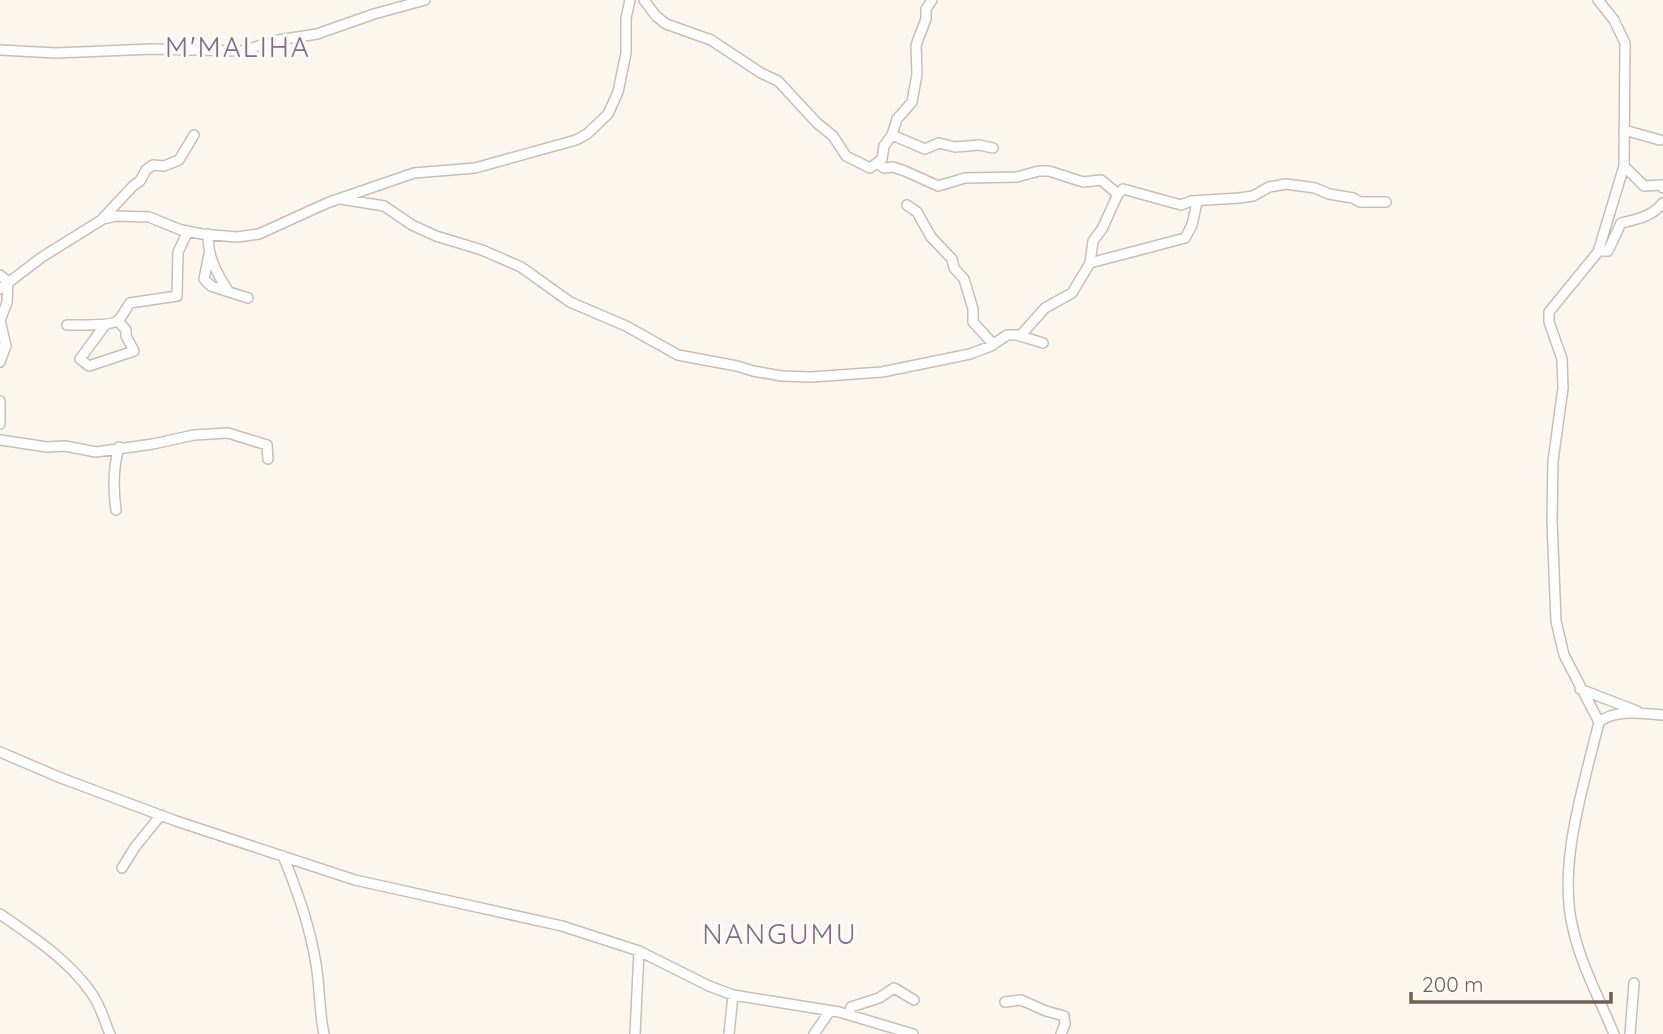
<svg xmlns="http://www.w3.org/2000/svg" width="1663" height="1034" viewBox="0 0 1663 1034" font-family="Quicksand,sans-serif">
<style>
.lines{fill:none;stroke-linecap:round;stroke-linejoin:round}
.minor-casing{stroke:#ccbeb4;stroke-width:12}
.minor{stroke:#fff;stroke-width:9}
.labels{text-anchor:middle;stroke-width:7;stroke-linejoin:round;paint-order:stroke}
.quarter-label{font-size:28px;letter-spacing:2px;fill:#826b8f;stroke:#fdfaf4}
</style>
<rect width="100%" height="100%" fill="#fbf6ee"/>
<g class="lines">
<g class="minor-casing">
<path id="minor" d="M644,0L656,16L666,24L711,40L761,73L778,81L817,123L833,136L846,156L870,168L882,159L884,146L892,135L897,119L912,102L917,74L916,45L926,19V9L932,0
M1598,0L1614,20L1625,43L1624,166L1598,252L1549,312V322L1562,359L1563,388L1553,461L1552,521L1556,621L1564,655L1599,722
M0,50L56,53L152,49L242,51L278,40L317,34L374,14L425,0
M1624,130L1660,140
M892,135L925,149L939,143L955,147L979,145L993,148
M878,164L884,168L893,167L905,171L938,186L965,178L1017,177L1039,171H1049L1083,182L1101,180L1118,194L1123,189L1181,205L1191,201L1239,198L1253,196L1269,187L1286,184L1315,188L1329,194L1353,198L1360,202H1386
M1624,166L1644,186L1662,185L1663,188
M341,199L384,206L412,225L436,236L482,250L521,267L570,302L626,326L678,355L737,366L753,371L782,376L811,377L882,372L970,354L991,346L1007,335H1017L1043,343
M907,205L917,212L931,237L952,259L954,268L964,279L973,309V322L993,344
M103,218L133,186L140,181L146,170L153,165L164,166L179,160L194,135
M208,234C207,256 217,274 229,292L248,298
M1599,251H1608L1621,223C1638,219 1651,217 1663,203
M209,254L204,279L211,286L229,292
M1090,263L1093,241L1102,229L1118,194
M0,275L8,282L7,303L0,320
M0,289L42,257L103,219L116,216L149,217L181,230L202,234L237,237L259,234L327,203L414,173L475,168L576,140L587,134L608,114L618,92L626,53V18L630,0
M0,320L6,346L0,348
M67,325C76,325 111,326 117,321C122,318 126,308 130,303L177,296L178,252L188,231
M105,325L80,359L89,366L134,351L126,336V330L118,321
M1020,336L1045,308L1072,293L1090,263L1185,238L1192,225L1197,202
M0,362L6,346
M0,401V424
M0,440L47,447L65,446L96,452L153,444L194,435L228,433L267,445L268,459
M116,510C113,489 113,468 119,447
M1580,689L1637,711
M0,752L61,778L176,821L355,880L562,926L639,951L709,986L733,995L839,1012L913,1034
M283,856C298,892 310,926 316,964C320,987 319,1011 324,1034
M122,868L135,847L161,815
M0,914C32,936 70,961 92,994C101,1006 104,1021 110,1034
M1005,1002L1021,1000L1046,1011L1064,1016L1065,1024L1061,1034
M849,1015L851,1007L879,998L894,988L914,1000
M635,1034L639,951
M729,1034L733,995
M814,1034L830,1011
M1614,1034C1600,1000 1581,965 1573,929C1557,865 1584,785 1599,722C1617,708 1642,714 1663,715
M1630,1034L1634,983"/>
</g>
<use href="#minor" class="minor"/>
</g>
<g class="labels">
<g class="quarter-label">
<text x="238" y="57">M'MALIHA</text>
<text x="780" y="944">NANGUMU</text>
</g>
</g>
<path d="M1411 992v10h200v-10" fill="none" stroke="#745e52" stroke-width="3.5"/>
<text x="1422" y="992" font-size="21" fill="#745e52" stroke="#fdfaf4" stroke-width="5" paint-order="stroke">200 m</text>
</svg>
